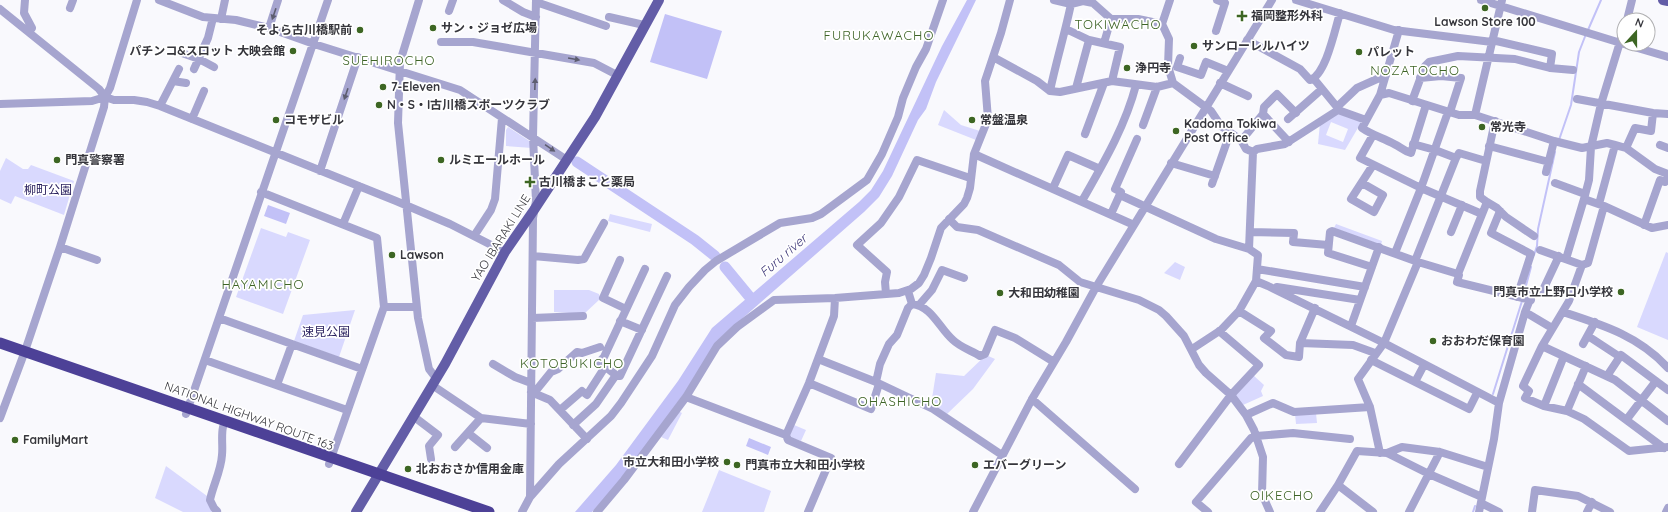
<svg xmlns="http://www.w3.org/2000/svg" width="1668" height="512" viewBox="0 0 1668 512" font-family="Quicksand,'Noto Sans JP',sans-serif">
<style>
.green{fill:#d9d9fe;fill-rule:evenodd}
.water{fill:#c2c1f7}
.lines{fill:none;stroke-linecap:round;stroke-linejoin:round}
.stream{stroke:#c2c1f7;stroke-width:2}
.river{stroke:#c2c1f7;stroke-width:11}
.minor{stroke:#a6a5cf;stroke-width:8}
.major{stroke:#635da7;stroke-width:10}
.highway{stroke:#4d4197;stroke-width:11}
.oneway{fill:#5d5d6f}
.poi-dot{fill:#3d6623;stroke:#fff;stroke-width:1.5}
.labels{text-anchor:middle;stroke-width:3.5;stroke-linejoin:round;paint-order:stroke}
.poi-label{font-size:12px;font-weight:bold;fill:#36363c;stroke:#fff;text-anchor:start}
.park-label{font-size:12px;fill:#2b225f;stroke:#fff}
.street-label{font-size:12px;fill:#36363c;stroke:#fff}
.neighbourhood-label{font-size:13px;letter-spacing:1px;fill:#3e6427;stroke:#fff}
.water-label{font-size:13px;font-style:italic;fill:#423c7b;stroke:#fff}
</style>
<rect width="100%" height="100%" fill="#f9f9fd"/>
<path class="green" d="M944,110L961,125L980,131L976,140L938,125Z
M1336,113L1362,121L1345,150L1318,144L1320,123ZM1331,122L1348,129L1343,142L1326,135Z
M508,127L531,142L532,148L506,146V130Z
M6,158L23,169H28L31,165L74,181L64,215L15,196L11,204L0,199V171Z
M610,214L652,224L650,232L608,221Z
M1336,224L1382,241L1381,245L1334,228Z
M261,228L286,237L288,232L310,240L283,314L236,297Z
M1666,252L1668,253V340L1637,327Z
M1175,262L1185,267L1180,280L1164,273Z
M554,290H589L599,294L600,299L584,314L554,312Z
M355,310L339,357L294,341L303,315Z
M986,355L995,359L973,389L947,414L931,405L936,373L964,376Z
M1253,375L1264,385L1261,391L1263,396L1243,405L1234,395Z
M678,411L682,413L668,440L661,437Z
M1316,413L1317,423L1296,424L1295,414Z
M794,425L806,430L801,441L789,437Z
M166,466L207,496L212,512H183L155,498Z
M719,470L771,491L764,512H702Z"/>
<path class="water" d="M967,0H976L936,82L926,109L918,120L892,176L879,197L864,212L719,339L694,380L617,485L592,512H575L616,465L678,381L712,328L859,202L871,190L883,171L942,46Z
M665,14L722,31L707,79L650,62Z
M268,205L290,213L286,224L264,216Z
M749,438L771,447L768,455L746,446Z"/>
<g class="lines">
<path class="stream" d="M1588,30L1601,0
M1559,140L1571,105L1579,52L1586,34
M1534,255L1537,246L1538,229L1555,152
M1524,293L1531,267
M1493,394L1522,301
M1473,512L1475,506"/>
<path class="river" d="M577,162L695,240L715,256
M725,267L753,301"/>
<path class="minor" d="M25,0L24,13L32,28L29,32
M159,0L203,17L236,20L269,28L314,44L460,90L567,160
M419,0L400,62L398,123L418,318L429,369L436,378
M503,0L523,12L536,17
M1054,0L1071,4L1083,1L1093,3L1111,19H1138L1162,24L1169,39L1168,66L1173,83L1211,111L1221,126L1241,140L1246,149L1253,152
M1296,0L1394,30L1492,42
M1481,0L1624,44
M536,2L606,26
M70,8L73,0
M0,9L99,89L105,97L114,100H134L147,102L160,106L396,201L450,224L505,252
M449,11L453,0
M609,17L644,25
M221,19L225,0
M1627,20L1632,0
M1162,24L1170,0
M269,28L278,0
M1066,29L1089,40L1120,47L1112,81
M1624,29L1601,104L1591,147L1589,180L1584,199L1604,206L1652,228L1668,225
M1216,31L1225,3L1217,0
M1247,40L1300,69L1310,80C1326,75 1335,29 1340,13
M1492,40L1552,54L1550,68
M441,42H473L594,63L617,75
M1104,43L1111,19
M1624,44L1668,57
M179,52L199,59L214,67
M993,57L1037,81L1050,91L1060,92L1112,81L1157,87L1173,83
M1180,58L1177,67L1201,75L1206,62L1228,71
M194,69L208,38L213,18
M1420,78L1441,76L1461,78L1450,112
M1314,79L1337,107
M173,81L186,83
M1220,83L1248,96
M1076,88L1089,40
M1050,91C1056,62 1065,33 1071,4
M1380,95L1399,30
M1577,99L1653,113L1668,114
M1412,101L1425,66L1429,62L1458,56L1515,59L1550,68L1573,70
M0,104L92,101L105,97
M1426,105L1411,153C1402,150 1401,147 1394,144C1383,138 1372,135 1362,128L1380,95L1389,93L1459,115H1475L1554,141L1582,148L1607,143L1615,145L1626,148L1655,169L1668,174
M160,106L179,69
M1338,110L1366,120
M1263,114L1289,142
M1475,115L1502,0
M192,119L204,91
M1288,119L1322,89
M1495,121L1480,191V197L1487,202L1497,208L1506,217L1534,236
M1143,125L1157,87
M1085,134L1104,83
M1373,135L1360,158L1421,188L1482,214
M1241,141L1263,114L1264,107L1277,94L1296,113
M1413,144L1435,150L1456,158L1415,261
M1660,145L1668,148
M1489,146L1549,162
M1626,148L1635,128L1651,131L1653,113
M1253,152L1257,149L1285,144L1338,110L1337,107L1357,88L1386,75
M974,154L1134,225
M1456,158L1459,153L1486,161
M1171,163L1215,176
M320,171L358,57
M1546,172L1554,141
M1362,183L1383,195L1374,212L1351,199L1373,165
M1555,183L1585,194
M1212,184L1230,133
M1053,188L1068,155L1100,169
M261,192L377,238L384,307L329,464
M1120,195L1216,239L1249,249
M1082,201C1103,164 1125,127 1136,85
M1599,204L1615,145
M1604,206L1588,263L1582,265L1569,301L1542,346L1523,386L1529,391L1525,398L1544,406L1567,411L1584,419L1629,451L1668,447
M1500,211L1491,233L1531,254L1517,297
M1111,214L1121,192L1115,189L1137,139
M949,219L957,227L978,230L1059,265L1080,282L1139,300L1159,310L1166,316L1184,336L1199,365L1206,373L1231,395L1246,415L1254,430L1263,457L1262,494L1270,512
M343,224L359,186
M1644,225L1660,180L1665,182L1668,177
M1250,232L1294,233L1293,242L1328,245
M1451,232L1462,205
M474,236L491,210L495,199L502,118
M60,247L97,260
M1540,250L1582,265
M1395,253L1421,188L1448,112
M533,256L578,260L584,259L604,223
M1566,259L1584,199
M620,260L603,298L626,309
M1372,267L1328,253L1330,232L1332,231L1418,262L1458,274L1487,202
M645,269L604,357L599,362L616,375L620,376L667,276
M1257,269L1365,287
M1458,274L1459,275L1457,282L1531,300
M1256,281L1268,286L1384,343L1499,403
M1277,287L1360,300
M908,291L912,304C932,306 939,328 953,340C960,347 972,351 980,356L985,354L995,330L1015,338L1054,362
M886,294L885,282L887,272L857,245L881,223L899,197L917,160L970,178
M919,305L932,290L942,270L964,278
M384,307H416
M1239,311L1271,331L1264,338L1286,355L1299,357L1300,343L1315,308
M1525,312L1552,328
M1563,312C1603,325 1639,336 1668,368
M219,318L362,369
M532,318L583,316
M620,321L642,330
M1351,326L1379,247
M1588,336L1620,357
M1300,343L1353,345L1375,353
M1583,344L1595,322
M1542,346L1615,380L1668,421
M1192,349L1221,330L1239,311L1256,281L1258,255L1249,249L1253,152
M818,359L876,382L933,409L1002,455
M205,360L347,410
M1371,360L1469,409L1477,393
M493,364L515,377L531,383
M1607,376L1621,355L1668,390
M876,382L880,364L889,344L897,335L908,308L912,304
M1415,382L1424,365
M809,383L871,409L879,384
M1578,384L1664,448
M277,385L292,344
M432,385L481,418L531,424
M531,392L550,400L587,439
M534,393L551,372L558,369L577,352L582,353L600,347
M686,397L786,435
M1032,399L1135,489
M1544,406L1564,356
M560,410L582,391L587,395L605,367
M1567,411L1586,366
M186,414L328,0
M1246,415L1273,403L1294,412L1370,407
M413,416L438,435L429,446L431,459
M0,418L25,351L60,247L104,107L105,97L110,88L137,0
M1627,419L1656,381
M573,425L596,404L616,375
M468,433L487,448
M455,447L481,418
M1380,453L1370,407L1358,379L1384,343L1418,262
M1387,453L1402,447L1440,452L1488,467
M1179,464L1231,395L1259,365L1219,331
M1338,485L1373,512
M530,497L533,218L536,201L533,137L536,0
M1481,503L1499,512
M217,511L214,508L210,500C213,485 221,471 222,455C223,446 221,436 223,427
M522,512L530,497L559,464L611,416L621,403L652,356L675,305L689,287L705,270L716,261L780,223L812,218L821,214L867,180L882,154L898,117L903,98L916,67L926,49L943,0
M597,512L624,480L686,397L717,346L737,327L774,300L835,298L899,293L911,289L919,283L924,275L931,258L941,228L964,204L967,198L970,188L974,154L988,119L985,81L1001,33L1010,0
M808,512L831,458L788,440L786,435L809,383L834,316L835,298
M973,512L1032,399L1066,342L1096,287L1272,0
M1208,512L1196,502L1251,438L1256,436L1293,433L1350,439
M1320,512L1338,485L1357,451L1387,453L1429,474L1482,497
M1409,512L1440,452
M1479,512L1494,439L1499,403L1525,312L1533,292H1540L1543,290L1559,256
M1532,512L1535,490L1578,496L1610,512
M1587,512L1592,502
M1666,512L1668,508"/>
<path class="major" d="M1663,0L1668,1
M356,512L445,364L505,252L534,210L595,117L659,0"/>
<path class="highway" d="M0,343L489,512"/>
</g>
<defs><path id="oneway-solid" d="M-6-.8H1V-3.2L6.5 0L1 3.2V.8H-6Z"/></defs>
<g class="oneway">
<use href="#oneway-solid" transform="translate(274 14) rotate(109)"/>
<use href="#oneway-solid" transform="translate(574 59) rotate(10)"/>
<use href="#oneway-solid" transform="translate(535 84) rotate(-88)"/>
<use href="#oneway-solid" transform="translate(346 94) rotate(109)"/>
<use href="#oneway-solid" transform="translate(550 148) rotate(34)"/>
</g>
<g class="poi-dot">
<circle cx="1485" cy="8" r="4"/>
<path d="M1240 10h4v4h4v4h-4v4h-4v-4h-4v-4h4z"/>
<circle cx="433" cy="28" r="4"/>
<circle cx="360" cy="30" r="4"/>
<circle cx="1194" cy="46" r="4"/>
<circle cx="293" cy="51" r="4"/>
<circle cx="1359" cy="52" r="4"/>
<circle cx="1127" cy="68" r="4"/>
<circle cx="383" cy="87" r="4"/>
<circle cx="379" cy="105" r="4"/>
<circle cx="276" cy="120" r="4"/>
<circle cx="972" cy="120" r="4"/>
<circle cx="1482" cy="127" r="4"/>
<circle cx="1176" cy="131" r="4"/>
<circle cx="57" cy="160" r="4"/>
<circle cx="441" cy="160" r="4"/>
<path d="M528 176h4v4h4v4h-4v4h-4v-4h-4v-4h4z"/>
<circle cx="392" cy="255" r="4"/>
<circle cx="1621" cy="292" r="4"/>
<circle cx="1000" cy="293" r="4"/>
<circle cx="1433" cy="341" r="4"/>
<circle cx="15" cy="440" r="4"/>
<circle cx="727" cy="462" r="4"/>
<circle cx="737" cy="465" r="4"/>
<circle cx="975" cy="465" r="4"/>
<circle cx="408" cy="469" r="4"/>
</g>
<g class="labels">
<g class="poi-label">
<text x="1251" y="20">福岡整形外科</text>
<text x="1485" y="26" text-anchor="middle">Lawson Store 100</text>
<text x="441" y="32">サン・ジョゼ広場</text>
<text x="352" y="34" text-anchor="end">そよら古川橋駅前</text>
<text x="1202" y="50">サンローレルハイツ</text>
<text x="285" y="55" text-anchor="end">パチンコ&amp;スロット 大映会館</text>
<text x="1367" y="56">パレット</text>
<text x="1135" y="72">浄円寺</text>
<text x="391" y="91">7-Eleven</text>
<text x="387" y="109">N・S・I古川橋スポーツクラブ</text>
<text x="284" y="124">コモザビル</text>
<text x="980" y="124">常盤温泉</text>
<text x="1184" y="128">Kadoma Tokiwa<tspan x="1184" dy="14">Post Office</tspan></text>
<text x="1490" y="131">常光寺</text>
<text x="65" y="164">門真警察署</text>
<text x="449" y="164">ルミエールホール</text>
<text x="539" y="186">古川橋まこと薬局</text>
<text x="400" y="259">Lawson</text>
<text x="1613" y="296" text-anchor="end">門真市立上野口小学校</text>
<text x="1008" y="297">大和田幼稚園</text>
<text x="1441" y="345">おおわだ保育園</text>
<text x="23" y="444">FamilyMart</text>
<text x="719" y="466" text-anchor="end">市立大和田小学校</text>
<text x="745" y="469">門真市立大和田小学校</text>
<text x="983" y="469">エバーグリーン</text>
<text x="416" y="473">北おおさか信用金庫</text>
</g>
<g class="park-label">
<text x="48" y="194">柳町公園</text>
<text x="326" y="336">速見公園</text>
</g>
<g class="street-label">
<text transform="translate(501 238) rotate(-58)" y="4">YAO IBARAKI LINE</text>
<text transform="translate(249 416) rotate(20)" y="4">NATIONAL HIGHWAY ROUTE 163</text>
</g>
<g class="neighbourhood-label">
<text x="1118" y="29">TOKIWACHO</text>
<text x="879" y="40">FURUKAWACHO</text>
<text x="389" y="65">SUEHIROCHO</text>
<text x="1415" y="75">NOZATOCHO</text>
<text x="263" y="289">HAYAMICHO</text>
<text x="572" y="368">KOTOBUKICHO</text>
<text x="900" y="406">OHASHICHO</text>
<text x="1282" y="500">OIKECHO</text>
</g>
<g class="water-label">
<text transform="translate(783 255) rotate(-41)" y="5">Furu river</text>
</g>
</g>
<g transform="translate(1636 32) rotate(21)"><circle r="19" fill="#ffffff" stroke="#afafb1"/>
<path d="M0-3L7 15L0 10L-7 15Z" fill="#3d6623"/>
<text y="-6" font-size="11" font-weight="bold" text-anchor="middle" fill="#36363c">N</text>
</g>
</svg>
